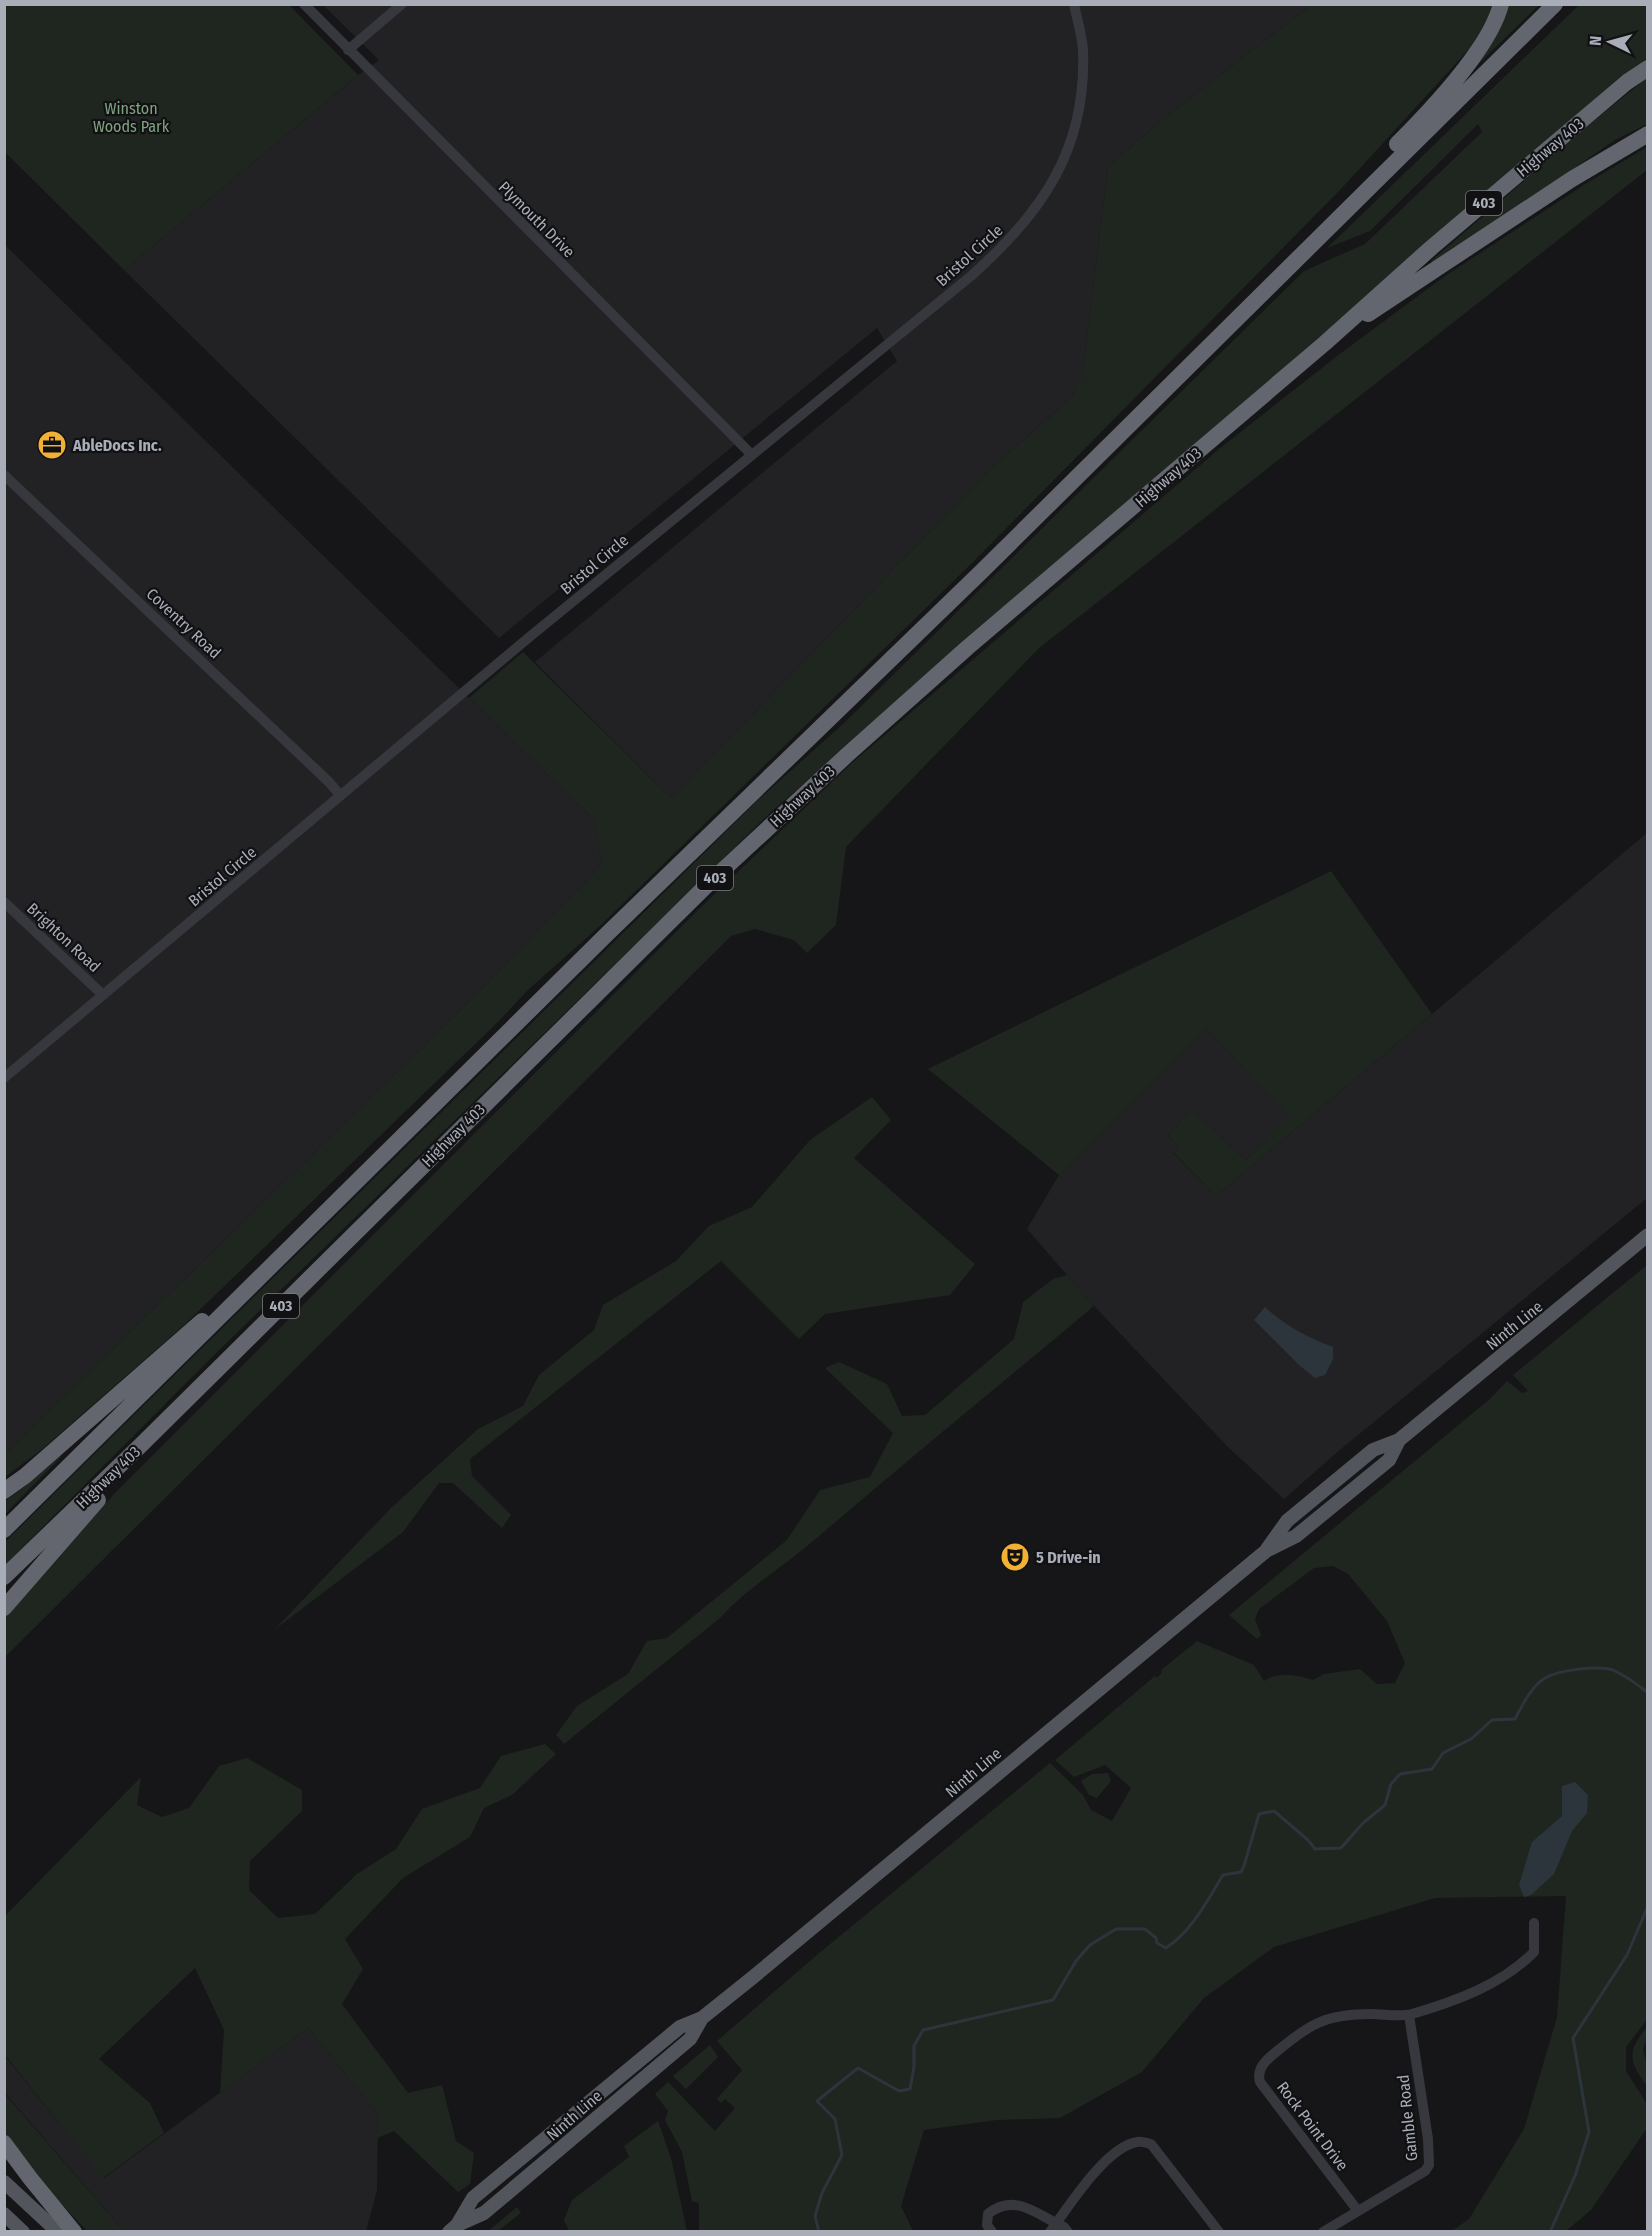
<svg xmlns="http://www.w3.org/2000/svg" width="1652" height="2236" viewBox="0 0 1652 2236" font-family="'Fira Sans Condensed',sans-serif">
<style>
.built{fill:#222225}
.green{fill:#1e261f}
.water{fill:#2c353c}
.lines{fill:none;stroke-linecap:round;stroke-linejoin:round}
.stream{stroke:#2c353c;stroke-width:3}
.minor{stroke:#37383d;stroke-width:10}
.major{stroke:#53555c;stroke-width:14}
.highway{stroke:#63666e;stroke-width:16}
.labels{text-anchor:middle;stroke-width:4.5;stroke-linejoin:round;paint-order:stroke}
.shield{fill:#111113;stroke:#7b7e86;stroke-width:1.5}
.shield-label{font-size:15px;font-weight:bold;fill:#a8adb8}
.park-label{font-size:16px;fill:#7fa381;stroke:#111113}
.street-label{font-size:16px;fill:#a8adb8;stroke:#111113}
.poi-label{font-size:16px;font-weight:bold;fill:#a8adb8;stroke:#111113;text-anchor:start}
</style>
<rect width="100%" height="100%" fill="#161618"/>
<path class="built" d="M323,5H1311L1166,117L1108,166L1083,373L1071,398L996,464L671,798L535,662L897,361L877,328L499,638L124,270L358,75L379,60Z
M4,244L594,820L602,864L475,996L5,1454Z
M1647,833V1198L1341,1449L1284,1499L1228,1447L1094,1306L1027,1229L1059,1175L1206,1028L1289,1115L1246,1160L1191,1109L1168,1136L1178,1147L1173,1153L1216,1196Z
M308,2028L378,2114L377,2190L366,2231H124L5,2093L4,2055L104,2178Z"/>
<path class="green" d="M4,5H289L358,75L124,270L5,152Z
M1311,5H1493L1491,13L1470,48L1341,189L973,562L601,925L528,990L497,1023L183,1326L41,1450L5,1477V1454L475,996L602,864L594,820L469,698L523,652L671,798L996,464L1071,398L1083,373L1108,166L1166,117Z
M1506,5H1539L1465,77Z
M1579,5H1647V58L1618,79L771,812L210,1359L5,1565V1542L758,800L844,723L1304,271L1365,244L1482,132L1478,124L1370,231L1327,248Z
M1647,78V124L1615,140L1434,264L1431,261L1590,124Z
M1647,147V170L1038,649L846,847L836,925L807,953L794,940L755,929L731,936L5,1657V1617L115,1493L701,907L853,762L1219,449L1341,353L1445,276L1587,183Z
M1331,871L1432,1014L1216,1196L1173,1152L1178,1147L1168,1136L1191,1109L1246,1160L1288,1115L1206,1028L1059,1175L928,1069Z
M872,1097L891,1120L854,1158L975,1264L950,1295L825,1314L799,1339L721,1261L470,1459L472,1476L511,1515L502,1528L453,1483H439L403,1532L274,1630L391,1508L478,1429L523,1406L539,1375L594,1330L603,1305L676,1261L709,1226L752,1207L810,1140Z
M1647,1265L1648,2018L1626,2047V2071L1647,2104V2128L1591,2210L1566,2231H1452L1469,2219L1524,2129L1557,2017L1566,1896L1435,1898L1274,1947L1204,1998L1142,2072L1060,2118L997,2120L924,2130L901,2206L913,2231H699V2203L692,2201L682,2152L665,2120L668,2111L655,2094L668,2082L715,2131L735,2108L725,2099L721,2103L717,2099L742,2070L717,2041L818,1954L1050,1763L1083,1795L1091,1810L1112,1821L1131,1788L1105,1765L1074,1777L1055,1760L1155,1676L1157,1678L1162,1672L1161,1670L1197,1641L1254,1665L1264,1681C1278,1671 1297,1675 1313,1680L1324,1674L1360,1669L1377,1684L1395,1683L1405,1663L1387,1621L1348,1574L1333,1566L1314,1568L1259,1609L1255,1619L1261,1635L1257,1639L1229,1615L1491,1398L1507,1381L1522,1393L1528,1391L1513,1375Z
M1067,1275L1094,1306C1002,1383 909,1459 818,1537C786,1565 748,1587 720,1618L564,1744L556,1735L577,1706L628,1674L647,1641L667,1638L787,1540L820,1490L870,1477L893,1433L825,1368L839,1362L887,1384L902,1416L925,1415L1014,1339L1023,1302L1053,1279Z
M59,1455L61,1457L5,1514V1501L24,1487Z
M545,1744L556,1754L512,1795L484,1808L470,1837L403,1878L345,1939L363,1969L342,2004L408,2093L442,2085L456,2141L474,2153L470,2184L458,2192L394,2131L377,2138L378,2114L308,2028L220,2093L224,2030L195,1968L99,2059L150,2103L164,2133L103,2178L5,2055V1916L141,1777L137,1805L162,1817L189,1808L219,1766L247,1758L302,1790V1811L250,1861L249,1890L278,1918L315,1914L357,1874L396,1849L422,1809L480,1788L501,1756Z
M1108,1773L1111,1781L1097,1798L1089,1795L1081,1781L1092,1774Z
M1647,2027V2039L1643,2049L1647,2067V2086C1628,2061 1627,2051 1647,2027Z
M710,2045L718,2057L686,2089L673,2076Z
M4,2093L124,2231H87L12,2152L5,2143Z
M658,2121L671,2158L687,2231H569L564,2220L572,2200L629,2157L624,2146Z
M517,2207L521,2213L498,2231H488Z"/>
<path class="water" d="M1265,1307C1285,1326 1307,1337 1333,1347V1359L1325,1375L1315,1378L1299,1365L1254,1320Z
M1575,1782L1588,1795L1587,1813L1572,1831L1554,1874L1531,1895L1524,1897L1519,1885L1532,1842L1562,1816V1786Z"/>
<g class="lines">
<path class="stream" d="M819,2232L815,2216L822,2193L842,2155L835,2119L817,2101L858,2068L899,2091L910,2089L914,2067V2046L923,2030L1053,2000L1076,1961L1090,1945L1116,1929H1145L1156,1938L1157,1943L1166,1948C1192,1931 1207,1901 1223,1875L1241,1872L1244,1866L1259,1814L1274,1811L1308,1840L1315,1849L1341,1848L1363,1823L1385,1805L1391,1784L1400,1774L1432,1769L1443,1753L1471,1739L1492,1720L1515,1719C1523,1704 1531,1687 1545,1678C1559,1670 1598,1665 1613,1670C1626,1676 1637,1684 1648,1693
M1550,2232L1575,2176L1589,2132L1573,2038L1627,1955L1648,1906"/>
<path class="minor" d="M304,4L751,454
M348,50L402,4
M4,475L329,782L340,795
M4,902L103,995
M4,1078L527,639L971,276C1042,213 1087,149 1083,50C1082,35 1077,19 1074,4
M1358,2211L1260,2082C1256,2069 1266,2060 1276,2052C1311,2024 1324,2014 1371,2014C1384,2014 1400,2017 1412,2014C1456,2001 1501,1985 1534,1952V1923
M992,2232L987,2225L988,2214C1015,2192 1037,2215 1064,2227L1068,2232
M1050,2232C1069,2206 1106,2147 1137,2142C1142,2141 1147,2143 1151,2144L1219,2232
M1323,2232L1425,2171L1429,2165L1428,2139L1409,2015"/>
<path class="major" d="M1267,1549L1287,1521L1373,1450L1399,1440L1648,1235
M4,2182L58,2232
M4,2214L23,2232
M457,2225L473,2198L680,2027L702,2018L752,1978L1266,1551L1296,1536L1389,1460L1399,1440
M449,2232L457,2225L484,2213L690,2039L702,2018"/>
<path class="highway" d="M1397,144C1430,111 1490,48 1501,4
M1368,314L1572,179L1648,134
M4,1491L25,1476L202,1321
M4,1530L607,934L981,572L1555,4
M4,1577L141,1445L711,881L847,755L967,648L1325,343L1431,248L1627,82L1648,68
M4,1608L98,1500
M4,2143L30,2178L74,2232"/>
</g>
<defs>
<g id="office-disc" transform="scale(1.5)"><circle r="9.5" fill="#f2b134" stroke="#111113"/><path d="M-6-3h4V-5.5h4V-3h4V5H-6ZM-1-4.5V-3h2v-1.5ZM-6 0V1H6V0Z" fill="#111"/></g>
<g id="theatre-disc" transform="scale(1.5)"><circle r="9.5" fill="#f2b134" stroke="#111113"/><path d="M-5-5.5Q0-4 5-5.5V0Q5 5 0 6Q-5 5-5 0ZM-3.3-2.5H-1v1.5H-3.3ZM1-2.5H3.3v1.5H1ZM-2.8 1Q0 5.5 2.8 1Z" fill="#111"/></g>
</defs>
<g fill-rule="evenodd">
<use href="#office-disc" x="52" y="445"/>
<use href="#theatre-disc" x="1015" y="1557"/>
</g>
<g class="labels">
<g class="shield">
<rect x="1466" y="191" width="36" height="24" rx="4.5"/>
<rect x="697" y="866" width="36" height="24" rx="4.5"/>
<rect x="263" y="1294" width="36" height="24" rx="4.5"/>
</g>
<g class="shield-label">
<text x="1484" y="208">403</text>
<text x="715" y="883">403</text>
<text x="281" y="1311">403</text>
</g>
<g class="park-label">
<text x="131" y="114">Winston<tspan x="131" dy="18">Woods Park</tspan></text>
</g>
<g class="street-label">
<text transform="translate(1550 147) rotate(-40)" y="6">Highway 403</text>
<text transform="translate(537 219) rotate(45)" y="6">Plymouth Drive</text>
<text transform="translate(969 255) rotate(-42)" y="6">Bristol Circle</text>
<text transform="translate(1168 477) rotate(-41)" y="6">Highway 403</text>
<text transform="translate(594 564) rotate(-40)" y="6">Bristol Circle</text>
<text transform="translate(184 623) rotate(43)" y="6">Coventry Road</text>
<text transform="translate(802 796) rotate(-43)" y="6">Highway 403</text>
<text transform="translate(222 876) rotate(-40)" y="6">Bristol Circle</text>
<text transform="translate(64 937) rotate(43)" y="6">Brighton Road</text>
<text transform="translate(453 1135) rotate(-45)" y="6">Highway 403</text>
<text transform="translate(1514 1325) rotate(-39)" y="6">Ninth Line</text>
<text transform="translate(108 1477) rotate(-44)" y="6">Highway 403</text>
<text transform="translate(973 1772) rotate(-40)" y="6">Ninth Line</text>
<text transform="translate(574 2115) rotate(-41)" y="6">Ninth Line</text>
<text transform="translate(1407 2118) rotate(-96)" y="6">Gamble Road</text>
<text transform="translate(1313 2126) rotate(53)" y="6">Rock Point Drive</text>
</g>
<g class="poi-label">
<text x="73" y="451">AbleDocs Inc.</text>
<text x="1036" y="1563">5 Drive-in</text>
</g>
</g>
<rect width="1652" height="2236" fill="none" stroke="#a8adb8" stroke-width="12"/>
<g transform="translate(1610 42) rotate(275)" stroke="#111113" stroke-width="4.5" paint-order="stroke">
<path d="M0-4.5L10 22L0 15L-10 22Z" fill="#a8adb8"/>
<text y="-9" font-size="16" font-weight="bold" text-anchor="middle" fill="#a8adb8">N</text>
</g>
</svg>
